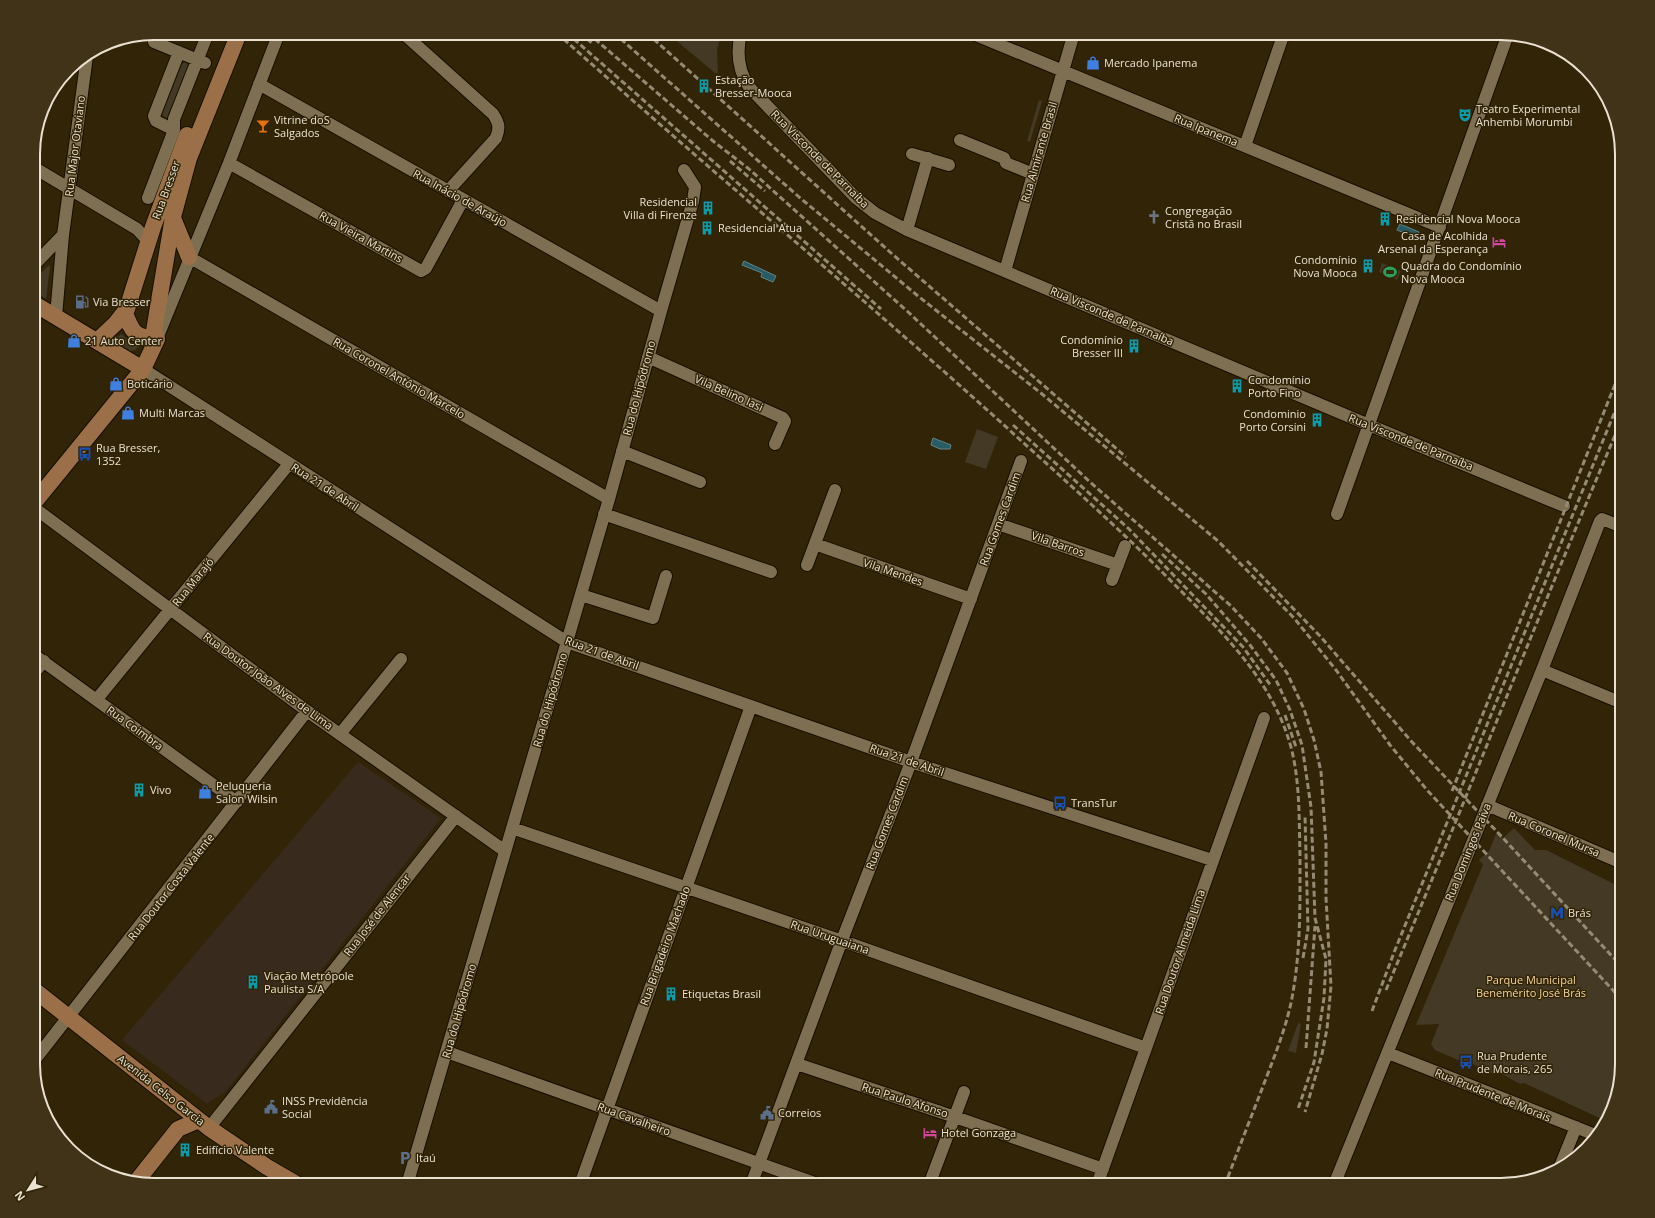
<svg xmlns="http://www.w3.org/2000/svg" width="1655" height="1218" viewBox="0 0 1655 1218" font-family="'Open Sans',sans-serif">
<style>
.industrial{fill:#382b1d}
.green{fill:#433925}
.water{fill:#295b64;stroke:#638385}
.lines{fill:none;stroke-linecap:round;stroke-linejoin:round}
.minor-casing{stroke:#170e00;stroke-width:14}
.major-casing{stroke:#170e00;stroke-width:18}
.minor{stroke:#7f6f52;stroke-width:12}
.major{stroke:#9b7048;stroke-width:16}
.rail{stroke:#958b75;stroke-width:3;stroke-dasharray:6 3;stroke-linecap:butt}
.labels{text-anchor:middle;stroke-width:3;stroke-linejoin:round;paint-order:stroke}
.poi-label{font-size:11px;fill:#eae1d1;stroke:#312407;text-anchor:start}
.street-label{font-size:11px;fill:#eae1d1;stroke:#312407}
.park-label{font-size:11px;fill:#f3d396;stroke:#312407}
.rim{fill:none;stroke:#eae1d1;stroke-width:2}
</style>
<rect width="100%" height="100%" fill="#312407"/>
<path class="industrial" d="M358,762L441,818L226,1091L207,1104L122,1040Z"/>
<path class="green" d="M667,33H721L717,51L718,73H715Z
M185,62L188,65L187,69L167,118L164,117L162,114L182,64Z
M1039,100L1042,101L1030,142L1027,141Z
M1382,263L1401,271L1397,280L1379,272Z
M49,265L50,267L46,299L33,290V281Z
M122,334L126,339L139,346L135,350L130,351L115,342L114,339Z
M977,429L998,437L986,469L965,462Z
M1514,828L1535,850H1546L1622,888V1064L1616,1103L1606,1121L1524,1083L1520,1084L1498,1072L1493,1074L1469,1062L1465,1063L1435,1050L1431,1044L1439,1024L1416,1025L1483,865L1479,860L1489,851L1496,834L1499,832L1503,838Z
M1298,1023L1301,1024L1296,1053L1288,1051Z"/>
<path class="water" d="M1400,224L1419,232L1417,238L1397,230Z
M744,261L776,276L773,282L761,277L762,273L742,265Z
M933,438L951,445L950,449H940L931,445Z"/>
<g class="lines">
<g class="minor-casing">
<path id="minor" d="M403,33L493,114C499,123 500,128 496,138L448,191
M741,33C736,53 738,70 749,87L856,198L875,213L907,230L1369,425L1564,506
M971,33L1440,227
M154,42L205,63
M259,84L661,311
M174,130L156,121L154,116L179,52
M960,140L1004,158L1006,163L1033,174
M1245,146L1284,33
M912,154L949,165
M229,163L421,271L426,268L463,200
M33,167L137,229L148,241
M148,198L174,130V119L208,33
M907,230L928,158
M189,257L609,499
M33,266L63,235
M1005,271L1074,33
M56,316L63,235L87,56
M158,336L229,163L279,33
M648,357L783,418L785,421L775,444
M143,369L567,642L911,762L1212,860
M622,451L700,482
M33,507L307,711L505,851
M604,514L771,572
M1337,514L1508,34
M998,524L1118,565
M1617,525L1622,514
M815,544L971,599
M807,565L835,490
M1112,580L1125,546
M581,595L653,618L666,576
M33,654L237,802
M1542,670L1622,703
M33,674L44,661
M97,699L289,464
M340,734L401,659
M1487,805L1622,863
M512,828L854,945L1146,1048
M447,1052L820,1185
M1388,1053L1598,1136
M33,1062L307,711
M797,1064L955,1117L1103,1169
M209,1128L456,816
M1559,1169L1576,1127
M407,1185L609,499L661,311L693,201L695,187L684,170
M580,1185L751,706
M751,1185L842,940L911,762L1021,461
M929,1185L964,1092
M1097,1185L1264,718
M1334,1185L1542,670L1600,521L1602,519L1622,527"/>
</g>
<g class="major-casing">
<path id="major" d="M173,218L189,257
M33,303L143,369
M125,313C132,332 135,338 157,339
M97,341L116,323L127,309L153,227L187,135
M33,504L143,369L157,339L154,331L173,217L189,158L239,33
M33,989L209,1128L267,1167L298,1185
M136,1182L178,1129L199,1120"/>
</g>
<use href="#minor" class="minor"/>
<use href="#major" class="major"/>
<path class="rail" d="M557,33C708,169 865,299 1016,436C1069,484 1123,532 1173,583C1223,633 1274,681 1292,751C1300,785 1299,820 1300,855C1300,905 1301,954 1291,1003C1285,1030 1275,1055 1265,1081C1252,1115 1238,1150 1225,1185
M567,33L881,309
M580,33L592,43
M588,33L713,141L749,169L907,311L1090,482L1231,606L1261,638L1287,673L1304,709L1314,740L1321,772L1326,843V898L1331,986L1327,1029L1322,1054L1305,1112
M614,33L799,197L918,296L1042,394L1218,541L1294,618L1336,670L1390,745L1427,790L1622,1000
M647,33L891,253L1126,457
M730,161L765,191
M1013,425L1128,528L1243,647L1271,686
M1162,554L1206,594L1250,645L1276,680L1290,710L1302,745L1311,807L1315,918L1326,959L1324,998L1314,1062L1298,1109
M1247,561L1320,636L1412,742L1502,837L1622,967
M1285,715L1296,747
M1452,791L1622,367
M1303,958L1308,929L1305,816
M1386,990C1466,800 1541,608 1622,419
M1372,1011L1395,950L1622,394
M1306,1048L1315,926"/>
</g>
<defs>
<g id="shop-bare" transform="scale(1.08)"><path d="M-5-2.5h2.3a2.7 3.5 0 0 1 5.4 0H5L5.5 6h-11ZM-1.5-2.5h3a1.5 2.3 0 0 0-3 0Z" fill="#3f7fe0" stroke="#312407" stroke-width="2.5" paint-order="stroke"/></g>
<g id="building-bare" transform="scale(1.08)"><path d="M-4-6H4V6H1V3H-1V6H-4ZM-2.5-4.3h1.7v1.8h-1.7ZM.8-4.3h1.7v1.8H.8ZM-2.5-1h1.7V.8h-1.7ZM.8-1h1.7V.8H.8Z" fill="#0f9aa8" stroke="#312407" stroke-width="2.5" paint-order="stroke"/></g>
<g id="theatre-bare" transform="scale(1.08)"><path d="M-5-5.5Q0-4 5-5.5V0Q5 5 0 6Q-5 5-5 0ZM-3.3-2.5H-1v1.5H-3.3ZM1-2.5H3.3v1.5H1ZM-2.8 1Q0 5.5 2.8 1Z" fill="#0f9aa8" stroke="#312407" stroke-width="2.5" paint-order="stroke"/></g>
<g id="bar-bare" transform="scale(1.08)"><path d="M-6-5H6L.8 .8V4.5H3.5V6h-7V4.5H-.8V.8Z" fill="#e8710a" stroke="#312407" stroke-width="2.5" paint-order="stroke"/></g>
<g id="church-bare" transform="scale(1.08)"><path d="M-1.2-6h2.4v3.5h3.3v2.4h-3.3V6h-2.4V-.1h-3.3v-2.4h3.3Z" fill="#6b7280" stroke="#312407" stroke-width="2.5" paint-order="stroke"/></g>
<g id="hotel-bare" transform="scale(1.08)"><path d="M-6-4.5h1.5V1H6V5H4.5V3h-9V5H-6ZM-4 0a1.8 1.8 0 1 1 3.6 0ZM.5 0V-2.5h3Q6-2.5 6 0Z" fill="#d1479c" stroke="#312407" stroke-width="2.5" paint-order="stroke"/></g>
<g id="stadium-bare" transform="scale(1.08)"><path d="M0-5a6.5 5 0 1 0 0 10a6.5 5 0 1 0 0-10ZM-3.5-1.8h7v3.6h-7Z" fill="#2e9e5b" stroke="#312407" stroke-width="2.5" paint-order="stroke"/></g>
<g id="fuel-bare" transform="scale(1.08)"><path d="M-5.5-6h7V0h2V4h1.3V-2.5L3-4.5l.8-.8L6-3V5H2.5V1h-1V6h-7ZM-4.2-4.7v3.2H.2V-4.7Z" fill="#5c6f8a" stroke="#312407" stroke-width="2.5" paint-order="stroke"/></g>
<g id="bus-bare" transform="scale(1.08)"><path d="M-5-6H5V4H4V6H2V4H-2V6H-4V4H-5ZM-3.5-4V0h7V-4ZM-3.5 1.2v1.5H-2V1.2ZM2 1.2v1.5H3.5V1.2Z" fill="#1a4fb4" stroke="#312407" stroke-width="2.5" paint-order="stroke"/></g>
<g id="metro-bare" transform="scale(1.08)"><path d="M-5.5 5V-5H-3L0 0L3-5H5.5V5H3V-.5L0 4L-3-.5V5Z" fill="#1a4fb4" stroke="#312407" stroke-width="2.5" paint-order="stroke"/></g>
<g id="civic-bare" transform="scale(1.08)"><path d="M-.6-6.5H3V-4.5H.6V-3L4-1V1h2V6H-6V1h2V-1L-.6-3ZM-1.2 2.5V6h2.4V2.5Z" fill="#5c6f8a" stroke="#312407" stroke-width="2.5" paint-order="stroke"/></g>
<g id="parking-bare" transform="scale(1.08)"><path d="M-3.5-5.5H1a3.5 3.5 0 0 1 0 7H-1V5.5H-3.5ZM-1-3.4V-.6H.8a1.4 1.4 0 0 0 0-2.8Z" fill="#5c6f8a" stroke="#312407" stroke-width="2.5" paint-order="stroke"/></g>
</defs>
<g fill-rule="evenodd">
<use href="#shop-bare" x="1093" y="63"/>
<use href="#building-bare" x="704" y="86"/>
<use href="#theatre-bare" x="1465" y="115"/>
<use href="#bar-bare" x="263" y="126"/>
<use href="#building-bare" x="708" y="208"/>
<use href="#church-bare" x="1154" y="217"/>
<use href="#building-bare" x="1385" y="219"/>
<use href="#building-bare" x="707" y="228"/>
<use href="#hotel-bare" x="1499" y="242"/>
<use href="#building-bare" x="1368" y="266"/>
<use href="#stadium-bare" x="1390" y="272"/>
<use href="#fuel-bare" x="82" y="302"/>
<use href="#shop-bare" x="74" y="341"/>
<use href="#building-bare" x="1134" y="346"/>
<use href="#shop-bare" x="116" y="384"/>
<use href="#building-bare" x="1237" y="386"/>
<use href="#shop-bare" x="128" y="413"/>
<use href="#building-bare" x="1317" y="420"/>
<use href="#bus-bare" x="85" y="454"/>
<use href="#building-bare" x="139" y="790"/>
<use href="#shop-bare" x="205" y="792"/>
<use href="#bus-bare" x="1060" y="803"/>
<use href="#metro-bare" x="1557" y="913"/>
<use href="#building-bare" x="253" y="982"/>
<use href="#building-bare" x="671" y="994"/>
<use href="#bus-bare" x="1466" y="1062"/>
<use href="#civic-bare" x="271" y="1107"/>
<use href="#civic-bare" x="767" y="1113"/>
<use href="#hotel-bare" x="930" y="1133"/>
<use href="#building-bare" x="185" y="1150"/>
<use href="#parking-bare" x="405" y="1158"/>
</g>
<g class="labels">
<g class="poi-label">
<text x="1104" y="67">Mercado Ipanema</text>
<text x="715" y="84">Estação<tspan x="715" dy="13">Bresser-Mooca</tspan></text>
<text x="1476" y="113">Teatro Experimental<tspan x="1476" dy="13">Anhembi Morumbi</tspan></text>
<text x="274" y="124">Vitrine doS<tspan x="274" dy="13">Salgados</tspan></text>
<text x="697" y="206" text-anchor="end">Residencial<tspan x="697" dy="13">Villa di Firenze</tspan></text>
<text x="1165" y="215">Congregação<tspan x="1165" dy="13">Cristã no Brasil</tspan></text>
<text x="1396" y="223">Residencial Nova Mooca</text>
<text x="718" y="232">Residencial Atua</text>
<text x="1488" y="240" text-anchor="end">Casa de Acolhida<tspan x="1488" dy="13">Arsenal da Esperança</tspan></text>
<text x="1357" y="264" text-anchor="end">Condomínio<tspan x="1357" dy="13">Nova Mooca</tspan></text>
<text x="1401" y="270">Quadra do Condomínio<tspan x="1401" dy="13">Nova Mooca</tspan></text>
<text x="93" y="306">Via Bresser</text>
<text x="1123" y="344" text-anchor="end">Condomínio<tspan x="1123" dy="13">Bresser III</tspan></text>
<text x="85" y="345">21 Auto Center</text>
<text x="1248" y="384">Condomínio<tspan x="1248" dy="13">Porto Fino</tspan></text>
<text x="127" y="388">Boticário</text>
<text x="139" y="417">Multi Marcas</text>
<text x="1306" y="418" text-anchor="end">Condominio<tspan x="1306" dy="13">Porto Corsini</tspan></text>
<text x="96" y="452">Rua Bresser,<tspan x="96" dy="13">1352</tspan></text>
<text x="216" y="790">Peluqueria<tspan x="216" dy="13">Salon Wilsin</tspan></text>
<text x="150" y="794">Vivo</text>
<text x="1071" y="807">TransTur</text>
<text x="1568" y="917">Brás</text>
<text x="264" y="980">Viação Metrópole<tspan x="264" dy="13">Paulista S/A</tspan></text>
<text x="682" y="998">Etiquetas Brasil</text>
<text x="1477" y="1060">Rua Prudente<tspan x="1477" dy="13">de Morais, 265</tspan></text>
<text x="282" y="1105">INSS Previdência<tspan x="282" dy="13">Social</tspan></text>
<text x="778" y="1117">Correios</text>
<text x="941" y="1137">Hotel Gonzaga</text>
<text x="196" y="1154">Edifício Valente</text>
<text x="416" y="1162">Itaú</text>
</g>
<g class="street-label">
<text transform="translate(1206 130) rotate(22)" y="4">Rua Ipanema</text>
<text transform="translate(75 146) rotate(-83)" y="4">Rua Major Otaviano</text>
<text transform="translate(1039 152) rotate(-74)" y="4">Rua Almirante Brasil</text>
<text transform="translate(820 159) rotate(45)" y="4">Rua Visconde de Parnaíba</text>
<text transform="translate(166 190) rotate(-70)" y="4">Rua Bresser</text>
<text transform="translate(460 198) rotate(29)" y="4">Rua Inácio de Araújo</text>
<text transform="translate(361 237) rotate(29)" y="4">Rua Vieira Martins</text>
<text transform="translate(1112 316) rotate(23)" y="4">Rua Visconde de Parnaíba</text>
<text transform="translate(399 378) rotate(30)" y="4">Rua Coronel Antônio Marcelo</text>
<text transform="translate(639 388) rotate(-75)" y="4">Rua do Hipódromo</text>
<text transform="translate(729 393) rotate(24)" y="4">Vila Belino Iasi</text>
<text transform="translate(1411 442) rotate(22)" y="4">Rua Visconde de Parnaíba</text>
<text transform="translate(325 487) rotate(33)" y="4">Rua 21 de Abril</text>
<text transform="translate(1000 519) rotate(-70)" y="4">Rua Gomes Cardim</text>
<text transform="translate(1058 544) rotate(19)" y="4">Vila Barros</text>
<text transform="translate(893 572) rotate(19)" y="4">Vila Mendes</text>
<text transform="translate(193 582) rotate(-51)" y="4">Rua Marajó</text>
<text transform="translate(602 653) rotate(20)" y="4">Rua 21 de Abril</text>
<text transform="translate(268 681) rotate(36)" y="4">Rua Doutor João Alves de Lima</text>
<text transform="translate(550 700) rotate(-74)" y="4">Rua do Hipódromo</text>
<text transform="translate(135 728) rotate(36)" y="4">Rua Coimbra</text>
<text transform="translate(907 760) rotate(19)" y="4">Rua 21 de Abril</text>
<text transform="translate(887 823) rotate(-69)" y="4">Rua Gomes Cardim</text>
<text transform="translate(1554 834) rotate(23)" y="4">Rua Coronel Mursa</text>
<text transform="translate(1468 852) rotate(-68)" y="4">Rua Domingos Paiva</text>
<text transform="translate(171 887) rotate(-52)" y="4">Rua Doutor Costa Valente</text>
<text transform="translate(377 915) rotate(-52)" y="4">Rua José de Alencar</text>
<text transform="translate(830 937) rotate(19)" y="4">Rua Uruguaiana</text>
<text transform="translate(665 946) rotate(-70)" y="4">Rua Brigadeiro Machado</text>
<text transform="translate(1180 952) rotate(-71)" y="4">Rua Doutor Almeida Lima</text>
<text transform="translate(459 1011) rotate(-74)" y="4">Rua do Hipódromo</text>
<text transform="translate(161 1090) rotate(38)" y="4">Avenida Celso Garcia</text>
<text transform="translate(1493 1095) rotate(22)" y="4">Rua Prudente de Morais</text>
<text transform="translate(905 1100) rotate(18)" y="4">Rua Paulo Afonso</text>
<text transform="translate(634 1119) rotate(20)" y="4">Rua Cavalheiro</text>
</g>
<g class="park-label">
<text x="1531" y="984">Parque Municipal<tspan x="1531" dy="13">Benemérito José Brás</tspan></text>
</g>
</g>
<path d="M0 0H1655V1218H0ZM154 40H1501A114 114 0 0 1 1615 154V1064A114 114 0 0 1 1501 1178H154A114 114 0 0 1 40 1064V154A114 114 0 0 1 154 40Z" fill="#403317" fill-rule="evenodd"/>
<path class="rim" d="M154 40H1501A114 114 0 0 1 1615 154V1064A114 114 0 0 1 1501 1178H154A114 114 0 0 1 40 1064V154A114 114 0 0 1 154 40Z"/>
<g transform="translate(28 1190) rotate(234)" stroke="#312407" stroke-width="3" paint-order="stroke">
<path d="M0-3L7 15L0 10L-7 15Z" fill="#eae1d1"/>
<text y="-6" font-size="11" font-weight="bold" text-anchor="middle" fill="#eae1d1">N</text>
</g>
</svg>
